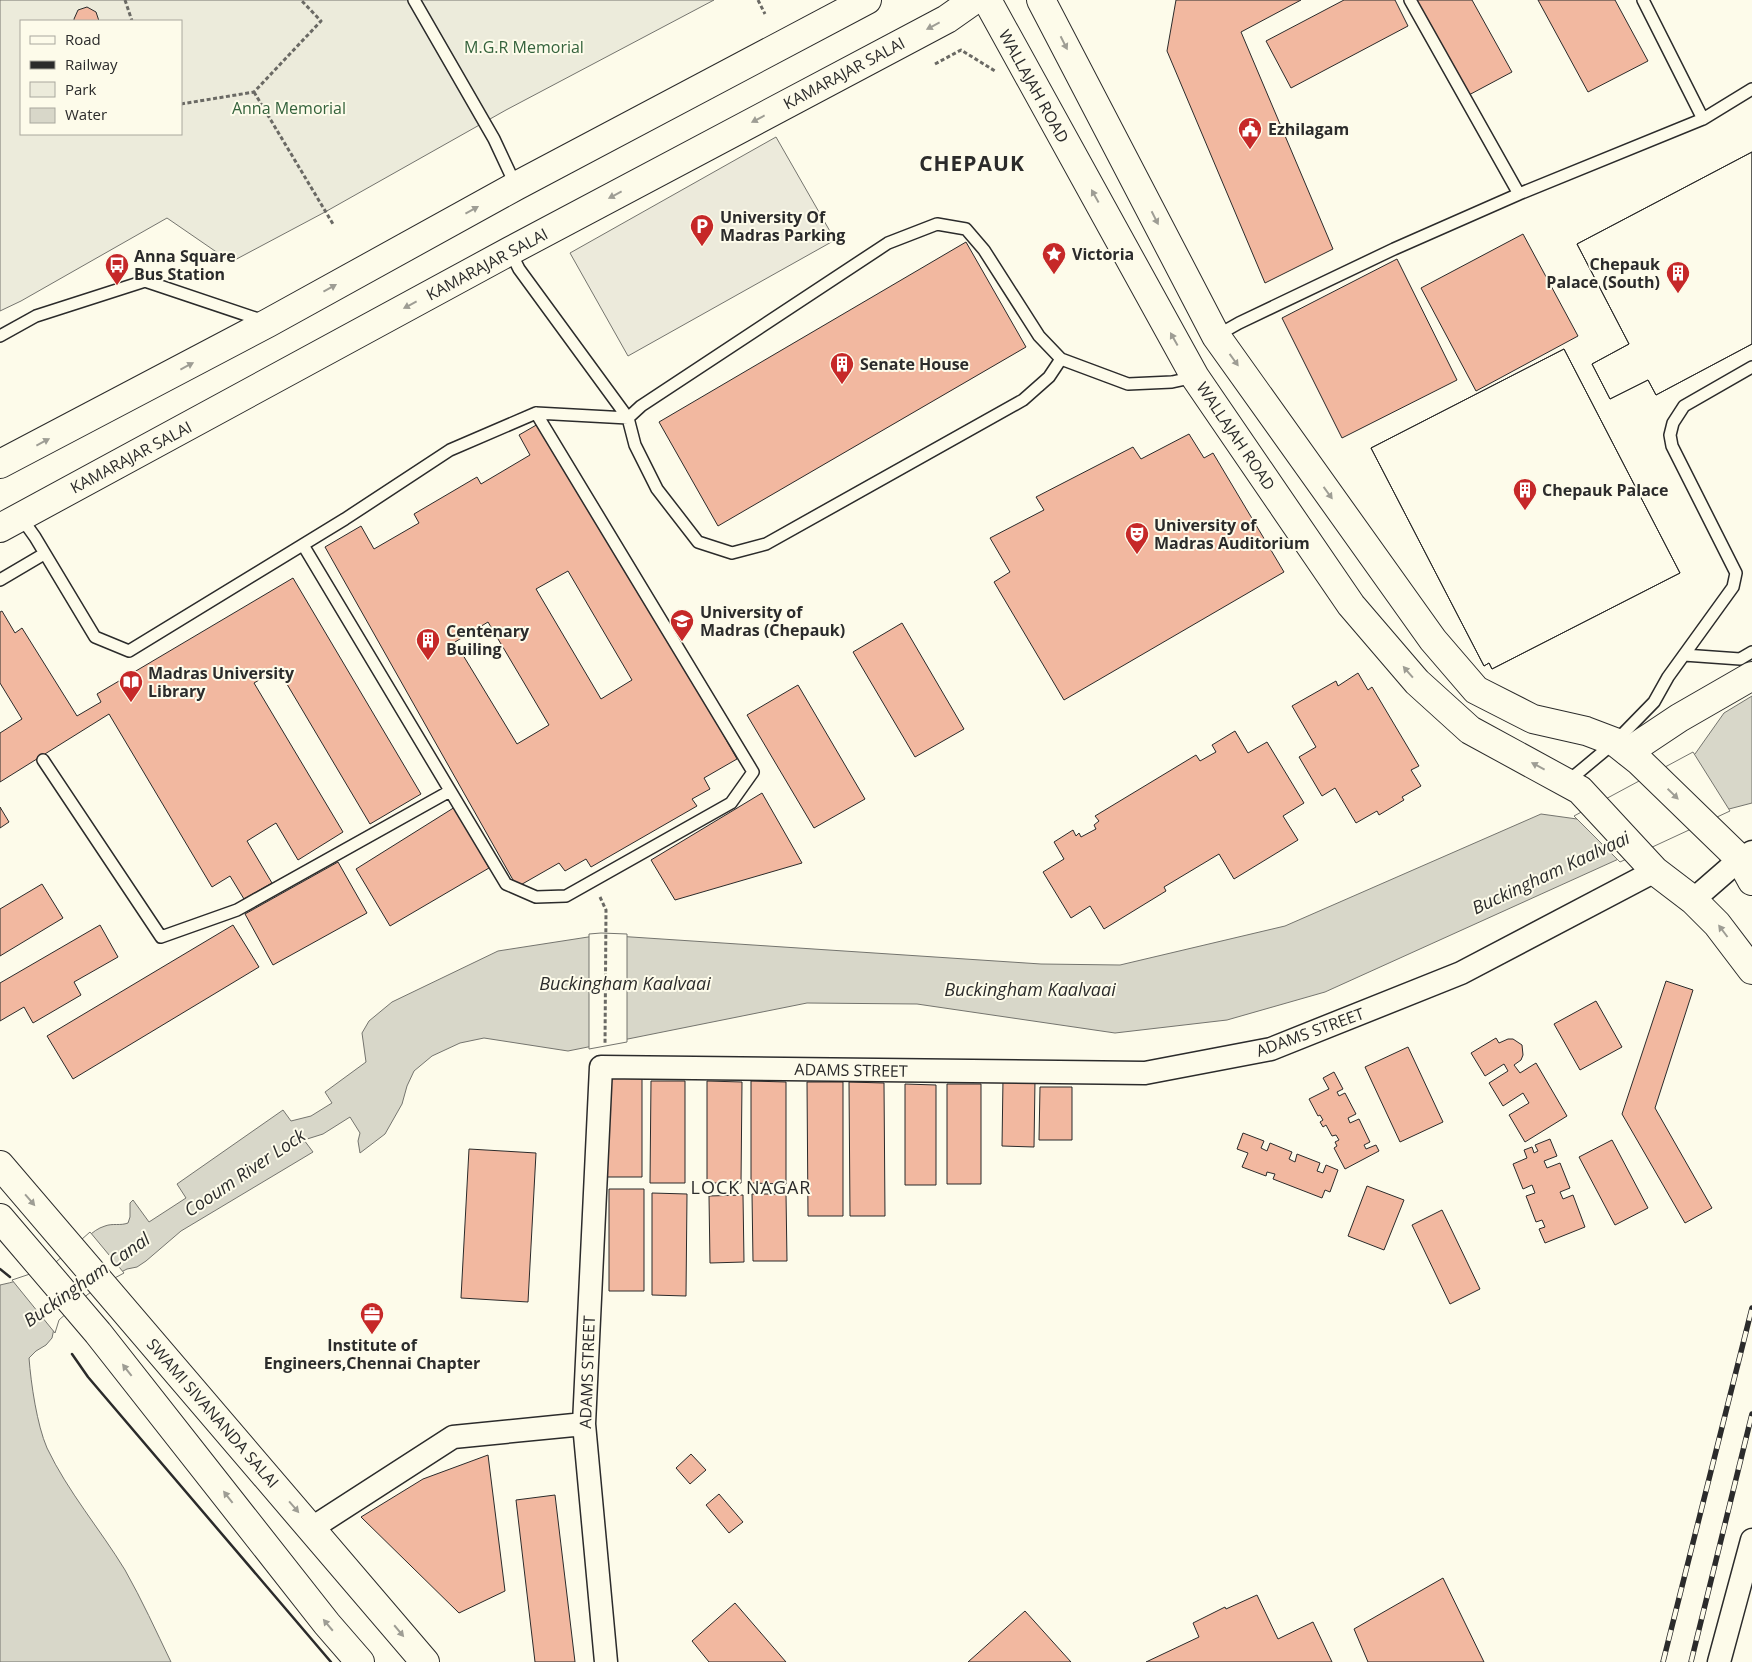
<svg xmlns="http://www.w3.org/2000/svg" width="1752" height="1662" viewBox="0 0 1752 1662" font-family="'Open Sans',sans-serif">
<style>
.green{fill:#ecebdb;stroke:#74746e;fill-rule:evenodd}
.parking{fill:#eceadb;stroke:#74746e}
.water{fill:#d8d7c9;stroke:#74746e}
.pier{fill:#fdfbea;stroke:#74746e}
.building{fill:#f2b8a0;stroke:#2b2b2b;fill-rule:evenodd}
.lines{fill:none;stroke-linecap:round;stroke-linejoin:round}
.service-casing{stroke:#2b2b2b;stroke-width:14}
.minor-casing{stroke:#2b2b2b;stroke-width:25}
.tertiary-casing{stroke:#2b2b2b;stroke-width:30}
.secondary-casing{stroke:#2b2b2b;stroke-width:30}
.primary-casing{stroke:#2b2b2b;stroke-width:30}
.path{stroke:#6a6964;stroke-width:3;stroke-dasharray:4 2.5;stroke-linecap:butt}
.service{stroke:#fdfbea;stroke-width:11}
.minor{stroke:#fdfbea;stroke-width:22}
.tertiary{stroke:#fdfbea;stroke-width:28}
.secondary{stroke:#fdfbea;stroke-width:28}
.primary{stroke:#fdfbea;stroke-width:28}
.rail-casing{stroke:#2b2b2b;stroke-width:5.5}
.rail{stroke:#fdfbea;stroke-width:4;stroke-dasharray:11;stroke-linecap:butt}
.wall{stroke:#2b2b2b;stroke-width:2.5}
.oneway{fill:#9e9d94}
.labels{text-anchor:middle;stroke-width:4;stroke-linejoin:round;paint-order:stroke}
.park-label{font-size:16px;fill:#34623c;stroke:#fdfbea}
.street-label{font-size:16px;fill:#2b2b2b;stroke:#fdfbea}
.poi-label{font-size:16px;font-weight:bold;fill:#2b2b2b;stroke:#fdfbea;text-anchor:start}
.water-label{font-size:18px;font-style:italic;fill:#2b2b2b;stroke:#fdfbea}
.neighbourhood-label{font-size:18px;letter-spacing:1px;fill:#2b2b2b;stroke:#fdfbea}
.district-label{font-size:21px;font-weight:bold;letter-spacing:1px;fill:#2b2b2b;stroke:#fdfbea}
</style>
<rect width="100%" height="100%" fill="#fdfbea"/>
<path class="green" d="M0,0H714L506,110L325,212L231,262L167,218L21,301L0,311ZM21,21H181V134H21Z"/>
<path class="parking" d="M776,137L835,240L628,356L570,253Z"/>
<path class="water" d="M1752,696V803L1729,809L1325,992L1227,1020L1115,1033L917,1004L807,1003L568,1051L484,1038L460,1043L432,1056L414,1071L407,1086L402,1104L385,1134L360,1153L358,1141L360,1133L350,1117L323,1134L304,1140L313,1152L181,1231L146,1261L137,1267L127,1269L96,1285L56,1319L52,1338L46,1345L36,1351L29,1358C31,1384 37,1425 47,1448C68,1492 100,1529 125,1570C142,1600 156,1631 171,1662H0V1285C25,1280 51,1269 71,1253C82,1244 91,1230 105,1226C113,1223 120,1226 128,1223L130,1217V1203L133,1200L149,1222L186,1198L177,1184L283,1110L291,1121L311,1116L332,1103L325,1092L366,1062L362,1033L369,1021L392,1002L498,951L601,935L1041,964L1120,965L1285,926L1541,814L1577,819L1695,754L1724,713Z"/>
<path class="pier" d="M1693,752L1730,811L1620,862L1574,816Z
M601,933L627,934V1042L589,1049V934Z
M90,1232L124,1273L98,1287L87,1295L59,1320L55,1333L12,1280L36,1272L56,1262Z"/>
<path class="building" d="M1176,0H1301L1241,32L1333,249L1265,283L1167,51Z
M1344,0H1395L1408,26L1291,88L1266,41Z
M1414,0H1472L1512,72L1467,96Z
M1538,0H1615L1648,61L1588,92Z
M87,7L96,12L99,21H74V19L78,10Z
M1752,152V344L1656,395L1648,380L1610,399L1592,364L1629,344L1577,244Z
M1752,152V344L1656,395L1648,380L1610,399L1592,364L1629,344L1577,244Z
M1523,234L1578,336L1476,391L1421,288Z
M966,242L1026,347L718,526L659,422Z
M1397,259L1457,380L1342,438L1282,318Z
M1564,349L1680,573L1492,669L1489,663L1484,666L1371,448Z
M1564,349L1680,573L1492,669L1489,663L1484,666L1371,448Z
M545,420L737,759L704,778L710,789L692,799L697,806L591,867L586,859L565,871L559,863L517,887L325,547L361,526L374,549L419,523L414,514L477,477L481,484L530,455L519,435ZM568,571L632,680L601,699L536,589ZM488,622L549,725L517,744L455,642Z
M1189,434L1204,458L1213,453L1284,572L1064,700L994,582L1010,572L990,538L1044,510L1036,497L1133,447L1141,459Z
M293,578L421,794L370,824L278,669L254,683L343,832L298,860L276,823L247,841L272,883L244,899L230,876L212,887L109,714L0,782V733L22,719L0,683V612L2,611L15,633L22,628L77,716L101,702L97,694Z
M902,623L964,729L915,757L853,652Z
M1358,673L1368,690L1372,687L1419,766L1411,770L1421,786L1402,797L1404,800L1379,815L1377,811L1356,823L1335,788L1322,796L1299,757L1316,747L1292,706L1336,681L1338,686Z
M798,685L865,799L814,828L747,715Z
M1235,731L1248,753L1267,742L1304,803L1283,816L1298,840L1234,879L1219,854L1164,887L1166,891L1104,929L1090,906L1071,918L1043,872L1064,859L1054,842L1073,830L1076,836L1079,833L1081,837L1096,829L1094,825L1099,821L1095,816L1196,755L1200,761L1216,752L1212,745Z
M762,793L802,863L675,900L651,860Z
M0,807L9,822L0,828Z
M455,807L489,868L390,926L356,869Z
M338,862L367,913L273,965L245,914Z
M42,884L63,918L0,956V909Z
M100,925L118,957L74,982L81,995L33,1023L24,1007L0,1021V983Z
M233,925L259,967L73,1079L47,1036Z
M1666,981L1693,990L1655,1108L1712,1208L1685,1223L1622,1114Z
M1596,1001L1622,1047L1580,1070L1554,1024Z
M1496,1038L1499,1043L1508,1039H1513L1522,1045L1523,1055L1521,1060L1514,1065L1520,1073L1536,1063L1567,1116L1525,1142L1509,1115L1529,1103L1523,1093L1503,1106L1489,1083L1508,1071L1504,1064L1485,1076L1471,1053Z
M1408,1047L1443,1122L1400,1142L1365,1067Z
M1334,1072L1343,1089L1337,1092L1339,1096L1345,1093L1356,1114L1348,1118L1350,1123L1359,1119L1370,1142L1364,1145L1366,1149L1376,1145L1379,1151L1345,1169L1334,1148L1337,1146L1335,1142L1339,1140L1336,1135L1332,1136L1326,1125L1323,1127L1320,1122L1323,1120L1320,1115L1318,1116L1309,1099L1329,1089L1323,1078Z
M608,1075H642V1177H607Z
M1003,1079L1035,1080L1034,1147L1002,1146Z
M651,1081H685V1183H650Z
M707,1081L742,1082L741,1183H707Z
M751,1081L786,1082V1184L751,1183Z
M807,1082H843V1216H808Z
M849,1082L884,1083L885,1216H850Z
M905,1084L936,1085V1185H905Z
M947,1084H981V1184H947Z
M1040,1087H1072V1140H1039Z
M1243,1133L1264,1141L1261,1148L1267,1151L1270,1143L1292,1152L1289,1159L1295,1162L1297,1154L1320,1163L1317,1171L1323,1173L1326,1165L1338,1170L1330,1192L1325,1190L1322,1198L1273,1179L1275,1174L1267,1172L1266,1176L1242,1167L1248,1153L1237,1149Z
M1550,1139L1557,1156L1544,1161L1547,1168L1560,1163L1570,1188L1560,1192L1563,1199L1573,1195L1585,1227L1545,1243L1539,1229L1545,1227L1542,1220L1536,1222L1526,1196L1535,1193L1532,1185L1523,1189L1513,1164L1527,1158L1524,1150L1532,1147L1534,1153L1538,1151L1535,1145Z
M1612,1140L1648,1208L1615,1225L1579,1157Z
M469,1149L536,1153L528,1302L461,1298Z
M1367,1186L1404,1200L1384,1250L1348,1236Z
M609,1189H644V1291H609Z
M652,1193L687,1194L686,1296L652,1295Z
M752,1194H786L787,1261H753Z
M743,1195L744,1262L710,1263L709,1196Z
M1442,1210L1480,1289L1450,1304L1412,1225Z
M691,1454L706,1470L690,1484L676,1468Z
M488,1455L505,1591L459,1613L361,1517L423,1479Z
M719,1494L743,1522L729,1533L706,1505Z
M555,1495L575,1662H535L516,1500Z
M1443,1578L1484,1662H1368L1354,1629Z
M1257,1595L1278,1639L1313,1622L1332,1662H1146L1199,1637L1193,1623L1225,1607L1226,1609Z
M735,1603L786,1662H709L692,1641Z
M1025,1611L1071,1662H968Z"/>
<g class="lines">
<g class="service-casing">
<path id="service" d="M414,0L494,139L516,186
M1410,0L1519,194
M1643,0L1703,119
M510,251L519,269L628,418L635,445L657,489L698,542L732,553L766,544L1023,400L1049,377L1061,359
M0,336L36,316L145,281L264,321
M1216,336L1239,323L1394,249L1519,194L1703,119L1752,89
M20,516L35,537L95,637L129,651L345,519L450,450L536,413L628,418L641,406L888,243L937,224L966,229L984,250L1039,336L1061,359L1128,384L1172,382L1195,377
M303,545L506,884L536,897L566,896L731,803L753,772L536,413
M0,580L44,554
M1684,655L1740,659L1752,652
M43,760L161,937L237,910L450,791
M1567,782L1615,742L1654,702L1668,677L1733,587L1736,573L1672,446L1670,435L1673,423L1684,406L1752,367"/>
</g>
<g class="minor-casing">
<path id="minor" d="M1693,900L1740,859L1752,852
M312,1528L453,1437L584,1424
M606,1662L584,1424L601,1067L1145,1073L1271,1049L1461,973L1655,871
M1719,1662L1752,1540"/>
</g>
<g class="tertiary-casing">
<path id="tertiary" d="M0,1165L425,1662
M0,1218L98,1333L327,1624L360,1662"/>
</g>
<g class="secondary-casing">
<path id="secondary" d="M987,0L1195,377L1351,605L1417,682L1470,730L1580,790L1655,871L1693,900L1717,924L1752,970
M1041,0L1216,336L1433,640L1476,690L1533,719L1586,731L1615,742L1639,761L1740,859L1752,881"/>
</g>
<g class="primary-casing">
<path id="primary" d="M0,464L268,323L516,186L867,0
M0,528L510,251L947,19L974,0
M1628,752L1679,718L1752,676"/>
</g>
<path class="path" d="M125,0L132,21
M758,0L765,14
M935,64L961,50L995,71
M254,92L333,224
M181,104L254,92L321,21L301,0
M600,897L606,910L605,1045"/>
<use href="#service" class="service"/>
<use href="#minor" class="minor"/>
<use href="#tertiary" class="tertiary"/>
<use href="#secondary" class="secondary"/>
<use href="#primary" class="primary"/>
<g class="rail-casing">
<path id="rail" d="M1663,1662L1752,1308
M1691,1662L1752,1414"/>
</g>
<use href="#rail" class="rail"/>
<path class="wall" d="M0,1269L10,1277
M72,1354L88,1377L331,1662"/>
</g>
<defs><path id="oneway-solid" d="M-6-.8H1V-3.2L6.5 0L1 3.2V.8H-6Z" transform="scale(1.25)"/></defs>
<g class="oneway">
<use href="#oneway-solid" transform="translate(933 26) rotate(152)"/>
<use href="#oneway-solid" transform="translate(1064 43) rotate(63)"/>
<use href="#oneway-solid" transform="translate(758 119) rotate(152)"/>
<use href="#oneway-solid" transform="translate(615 195) rotate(152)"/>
<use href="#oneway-solid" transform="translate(1095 196) rotate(-119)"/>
<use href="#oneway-solid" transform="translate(472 210) rotate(-29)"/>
<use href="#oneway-solid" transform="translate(1155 218) rotate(63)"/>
<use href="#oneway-solid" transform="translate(330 288) rotate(-29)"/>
<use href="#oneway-solid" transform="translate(410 305) rotate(152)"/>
<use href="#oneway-solid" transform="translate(1174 339) rotate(-119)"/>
<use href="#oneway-solid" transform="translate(1234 360) rotate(54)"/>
<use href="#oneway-solid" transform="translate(187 366) rotate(-28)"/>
<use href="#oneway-solid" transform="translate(43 442) rotate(-28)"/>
<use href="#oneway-solid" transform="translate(1328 493) rotate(54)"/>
<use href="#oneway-solid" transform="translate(1408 672) rotate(-131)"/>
<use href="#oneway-solid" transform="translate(1538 766) rotate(-152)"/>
<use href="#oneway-solid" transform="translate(1673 794) rotate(44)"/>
<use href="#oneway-solid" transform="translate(1723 931) rotate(-127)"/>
<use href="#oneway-solid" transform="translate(30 1200) rotate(49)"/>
<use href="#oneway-solid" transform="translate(127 1370) rotate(-128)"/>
<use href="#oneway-solid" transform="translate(228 1497) rotate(-128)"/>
<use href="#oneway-solid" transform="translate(294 1507) rotate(49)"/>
<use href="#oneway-solid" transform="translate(328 1625) rotate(-130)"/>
<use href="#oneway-solid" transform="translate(399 1631) rotate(50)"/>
</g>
<defs>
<g id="civic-pin" transform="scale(1.25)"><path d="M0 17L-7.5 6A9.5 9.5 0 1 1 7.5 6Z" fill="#c62828" stroke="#fdfbea"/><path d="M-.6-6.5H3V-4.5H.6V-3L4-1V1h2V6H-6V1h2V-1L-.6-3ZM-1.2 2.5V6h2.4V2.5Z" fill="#fff"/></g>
<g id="parking-pin" transform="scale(1.25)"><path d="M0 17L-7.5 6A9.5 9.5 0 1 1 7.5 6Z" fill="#c62828" stroke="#fdfbea"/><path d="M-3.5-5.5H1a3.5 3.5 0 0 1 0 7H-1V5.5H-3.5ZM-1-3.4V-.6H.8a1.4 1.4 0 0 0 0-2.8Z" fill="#fff"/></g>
<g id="sight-pin" transform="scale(1.25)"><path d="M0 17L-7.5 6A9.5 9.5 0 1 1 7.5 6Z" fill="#c62828" stroke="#fdfbea"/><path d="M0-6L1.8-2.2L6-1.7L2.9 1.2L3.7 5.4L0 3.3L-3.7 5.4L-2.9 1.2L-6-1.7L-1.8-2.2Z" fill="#fff"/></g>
<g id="bus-pin" transform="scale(1.25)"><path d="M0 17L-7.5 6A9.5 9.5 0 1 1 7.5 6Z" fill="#c62828" stroke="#fdfbea"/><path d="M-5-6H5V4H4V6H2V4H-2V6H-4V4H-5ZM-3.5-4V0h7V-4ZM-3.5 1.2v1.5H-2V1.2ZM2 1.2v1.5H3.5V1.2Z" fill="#fff"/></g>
<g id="building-pin" transform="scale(1.25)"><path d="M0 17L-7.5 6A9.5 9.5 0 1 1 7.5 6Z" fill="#c62828" stroke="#fdfbea"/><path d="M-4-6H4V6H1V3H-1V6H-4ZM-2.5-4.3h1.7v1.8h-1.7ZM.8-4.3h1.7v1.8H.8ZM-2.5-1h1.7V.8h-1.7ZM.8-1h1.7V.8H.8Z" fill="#fff"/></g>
<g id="theatre-pin" transform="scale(1.25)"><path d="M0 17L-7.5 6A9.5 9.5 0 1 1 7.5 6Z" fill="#c62828" stroke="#fdfbea"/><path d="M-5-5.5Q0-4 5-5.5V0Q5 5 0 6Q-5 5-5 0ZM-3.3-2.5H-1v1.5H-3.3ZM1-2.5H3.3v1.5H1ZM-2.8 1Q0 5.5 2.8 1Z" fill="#fff"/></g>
<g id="university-pin" transform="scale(1.25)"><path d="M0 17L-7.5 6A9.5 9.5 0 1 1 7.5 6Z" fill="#c62828" stroke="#fdfbea"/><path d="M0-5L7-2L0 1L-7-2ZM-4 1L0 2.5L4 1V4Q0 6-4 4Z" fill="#fff"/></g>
<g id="library-pin" transform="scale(1.25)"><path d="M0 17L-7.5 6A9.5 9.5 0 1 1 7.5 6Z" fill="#c62828" stroke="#fdfbea"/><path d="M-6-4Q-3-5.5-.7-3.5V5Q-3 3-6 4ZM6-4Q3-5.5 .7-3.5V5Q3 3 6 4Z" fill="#fff"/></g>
<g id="office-pin" transform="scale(1.25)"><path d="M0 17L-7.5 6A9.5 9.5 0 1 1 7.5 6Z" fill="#c62828" stroke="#fdfbea"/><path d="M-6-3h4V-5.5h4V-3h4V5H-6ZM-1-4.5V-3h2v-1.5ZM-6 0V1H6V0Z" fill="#fff"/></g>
</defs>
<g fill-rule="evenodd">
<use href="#civic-pin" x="1250" y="129"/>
<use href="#parking-pin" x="702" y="226"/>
<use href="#sight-pin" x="1054" y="254"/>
<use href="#bus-pin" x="117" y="265"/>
<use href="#building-pin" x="1678" y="273"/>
<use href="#building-pin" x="842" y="364"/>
<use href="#building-pin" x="1525" y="490"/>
<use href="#theatre-pin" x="1137" y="534"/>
<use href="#university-pin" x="682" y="621"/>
<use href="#building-pin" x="428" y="640"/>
<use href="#library-pin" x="131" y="682"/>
<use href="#office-pin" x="372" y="1314"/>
</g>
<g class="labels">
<g class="park-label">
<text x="524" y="53">M.G.R Memorial</text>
<text x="289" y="114">Anna Memorial</text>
</g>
<g class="street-label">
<text transform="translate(844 73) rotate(-28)" y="6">KAMARAJAR SALAI</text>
<text transform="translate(1034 86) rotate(61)" y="6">WALLAJAH ROAD</text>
<text transform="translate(487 264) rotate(-28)" y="6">KAMARAJAR SALAI</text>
<text transform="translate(1236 436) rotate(56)" y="6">WALLAJAH ROAD</text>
<text transform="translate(131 457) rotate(-28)" y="6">KAMARAJAR SALAI</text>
<text transform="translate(1310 1032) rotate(-20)" y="6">ADAMS STREET</text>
<text transform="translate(851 1070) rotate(1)" y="6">ADAMS STREET</text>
<text transform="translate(587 1372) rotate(-88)" y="6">ADAMS STREET</text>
<text transform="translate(213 1413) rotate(49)" y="6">SWAMI SIVANANDA SALAI</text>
</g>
<g class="poi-label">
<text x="1268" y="135">Ezhilagam</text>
<text x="720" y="223">University Of<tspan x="720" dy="18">Madras Parking</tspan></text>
<text x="1072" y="260">Victoria</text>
<text x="134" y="262">Anna Square<tspan x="134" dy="18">Bus Station</tspan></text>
<text x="1660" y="270" text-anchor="end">Chepauk<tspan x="1660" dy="18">Palace (South)</tspan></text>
<text x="860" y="370">Senate House</text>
<text x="1542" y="496">Chepauk Palace</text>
<text x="1154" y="531">University of<tspan x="1154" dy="18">Madras Auditorium</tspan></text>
<text x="700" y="618">University of<tspan x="700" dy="18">Madras (Chepauk)</tspan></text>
<text x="446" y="637">Centenary<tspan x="446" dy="18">Builing</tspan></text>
<text x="148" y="679">Madras University<tspan x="148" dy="18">Library</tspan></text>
<text x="372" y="1351" text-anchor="middle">Institute of<tspan x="372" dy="18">Engineers,Chennai Chapter</tspan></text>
</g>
<g class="water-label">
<text transform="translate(1551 873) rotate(-25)" y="6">Buckingham Kaalvaai</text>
<text x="625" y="990">Buckingham Kaalvaai</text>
<text x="1030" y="996">Buckingham Kaalvaai</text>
<text transform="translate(245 1173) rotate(-34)" y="6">Cooum River Lock</text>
<text transform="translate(87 1280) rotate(-35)" y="6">Buckingham Canal</text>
</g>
<g class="neighbourhood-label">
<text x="751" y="1194">LOCK NAGAR</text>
</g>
<g class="district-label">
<text x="972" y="171">CHEPAUK</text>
</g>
</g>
<rect x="20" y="20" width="162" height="115" fill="#fdfbea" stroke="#a9a89e"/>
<rect x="30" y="36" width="25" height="8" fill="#fdfbea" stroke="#a9a89e"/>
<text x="65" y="45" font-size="15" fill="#2b2b2b">Road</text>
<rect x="30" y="61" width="25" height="8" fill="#2b2b2b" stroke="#a9a89e"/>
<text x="65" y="70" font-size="15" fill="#2b2b2b">Railway</text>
<rect x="30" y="82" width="25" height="15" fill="#ecebdb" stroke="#a9a89e"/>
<text x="65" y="95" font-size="15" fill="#2b2b2b">Park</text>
<rect x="30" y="108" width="25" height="15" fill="#d8d7c9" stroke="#a9a89e"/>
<text x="65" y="120" font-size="15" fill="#2b2b2b">Water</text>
</svg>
